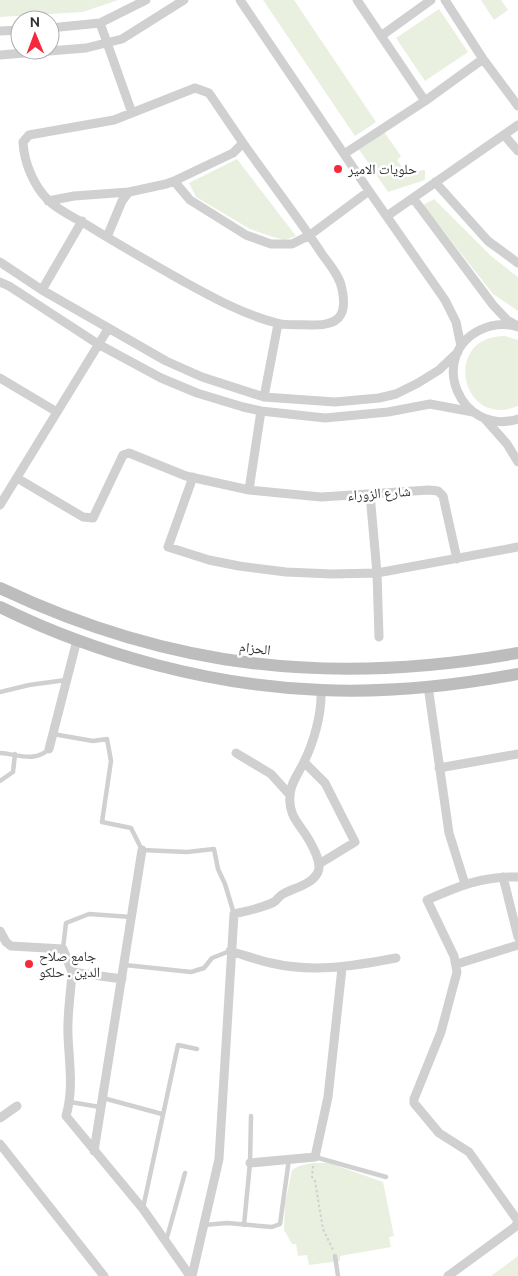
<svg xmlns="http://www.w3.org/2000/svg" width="518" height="1276" viewBox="0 0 518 1276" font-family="Ubuntu,'Noto Naskh Arabic',sans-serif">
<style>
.green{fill:#e9f0e0}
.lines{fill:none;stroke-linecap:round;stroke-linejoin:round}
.path{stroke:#d0d0d0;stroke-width:2;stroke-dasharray:2.5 2.5;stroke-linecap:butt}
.service{stroke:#d0d0d0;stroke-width:4.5}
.minor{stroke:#d0d0d0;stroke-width:9}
.secondary{stroke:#bdbdbd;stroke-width:12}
.poi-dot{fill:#f7283c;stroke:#fff;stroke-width:2}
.labels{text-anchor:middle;stroke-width:5;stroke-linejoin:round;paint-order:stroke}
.poi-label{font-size:14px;fill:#333;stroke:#fff;text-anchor:start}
.street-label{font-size:14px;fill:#333;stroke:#fff}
</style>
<rect width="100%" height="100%" fill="#fff"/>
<path class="green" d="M0,0H118L83,12L0,17Z
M263,0H294L376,122L355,136Z
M481,0H501L508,10L494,20Z
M439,9L468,52L425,81L396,38Z
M384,132L401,156L397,160L406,173L425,170V180L388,192L358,148Z
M237,159L296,236L285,240L273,237L250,229L196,197L189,183Z
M434,199L491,256L518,277V311L493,294L423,205Z
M505,336L518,340V406C461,430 441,336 505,336Z
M312,1163H329L383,1182L394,1236L389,1237L391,1247L340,1256V1261L309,1265L307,1255L298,1256L296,1244H292L284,1230L285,1204L292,1170L299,1166Z
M518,1256V1276H491Z"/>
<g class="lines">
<path class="path" d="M313,1166L312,1177L315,1181L323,1229L333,1250"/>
<path class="service" d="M0,692L29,685L66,680
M53,734L93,741L107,739L111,761L102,822L131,828L142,850L187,852L214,849L218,869L225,884L234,914
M0,753C17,754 35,763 49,749
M0,781L13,772L15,754
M63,948L66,923L89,914L131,917
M125,965L191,972L204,968L212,958L230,951
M103,1098L162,1114
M70,1102L100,1107
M315,1157L386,1177
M143,1208L178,1045L197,1049
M204,1225L227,1223L272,1227L280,1224L289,1159
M244,1225L250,1163L251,1116
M166,1241L185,1173
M335,1256L338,1276"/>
<path class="minor" d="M240,0L369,191L445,300L456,322L461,346
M357,0L425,101
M445,0L483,59L518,106
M100,23L132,113
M50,28L100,23L146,0
M0,31L20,30
M381,36L431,0
M0,55L86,48L122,39L184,0
M504,135L518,151
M344,154L425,101L483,59
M174,181L190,200L246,235L271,244H292L310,235L369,191
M435,182L488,241L518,263
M413,198L493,305L507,320L516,325
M48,201L74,196L129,192
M387,216L518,125
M107,237L122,201L129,192L166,184L174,181L233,153L243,143L209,93L195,88L114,120L29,135L23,142C24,163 34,186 48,200C57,210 81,221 92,228C121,246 151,263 181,280C210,296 244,315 277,323C287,326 300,324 311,325C337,326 348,317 342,289C340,276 329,264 322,254C297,216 269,180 243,143
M0,262L42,290L166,361L202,377L264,397L335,402L379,398L396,394L418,383L439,370L458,352
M0,282L9,286L98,344L161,378L197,393L243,407L261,411L325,418L388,412L430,404L473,412
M42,290L82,221
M518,327C506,323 492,324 480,330C427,356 460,437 518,419
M0,378L57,412
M264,397L278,324
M485,419L507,444L518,462
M193,477L168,547L209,560L239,566L286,572L332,574L377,573L518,547
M17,478L83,517L93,518L123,455L129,453L186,476L249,490L321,497L429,490L438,491L443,496L457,559
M249,490L261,411
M370,494L377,573L379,637
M0,505L108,329
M428,686L449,833L465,884
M49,749L77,640
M236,753L271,774L290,795
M304,762L325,783L355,842L319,864
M439,768L518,754
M503,877L518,937
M0,931L6,942L11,946L63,949L72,972L122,979
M230,951C244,955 257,960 271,963C313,973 354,966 396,958
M457,964L518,945
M72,972C71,992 67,1014 68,1035C69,1063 74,1088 66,1116L143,1209L190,1276
M0,1118L17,1106
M0,1144L104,1276
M94,1151L142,850
M250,1163L315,1157L328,1097L342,968
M192,1276L219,1159L234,914C246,911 263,908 274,902C277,900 279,896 283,894C293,888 312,885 318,872C322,863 314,849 309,840C300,824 288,816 290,796C290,784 298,774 303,764C314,742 322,714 321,690
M448,1276L515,1227L518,1221L469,1152L439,1133L414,1103V1099L441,1032L457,972L454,956L427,900C459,886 482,876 518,877"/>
<path class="secondary" d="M0,588C171,669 332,686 518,653
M0,607C97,655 213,686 321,690C387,693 454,686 518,674"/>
</g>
<g class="poi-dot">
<circle cx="338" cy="169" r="5"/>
<circle cx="29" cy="964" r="5"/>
</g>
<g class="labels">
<g class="poi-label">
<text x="348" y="174">حلويات الامير</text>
<text x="39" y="961">جامع صلاح<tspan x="39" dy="16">الدين . حلكو</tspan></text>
</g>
<g class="street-label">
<text transform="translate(379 493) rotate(-4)" y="5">شارع الزوراء</text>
<text transform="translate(255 648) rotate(7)" y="5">الحزام</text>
</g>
</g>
<g transform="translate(35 35) rotate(359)"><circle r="24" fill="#ffffff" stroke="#adadad"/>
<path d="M0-4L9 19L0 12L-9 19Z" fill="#f7283c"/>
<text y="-8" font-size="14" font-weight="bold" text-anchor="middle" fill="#333333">N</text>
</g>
</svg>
